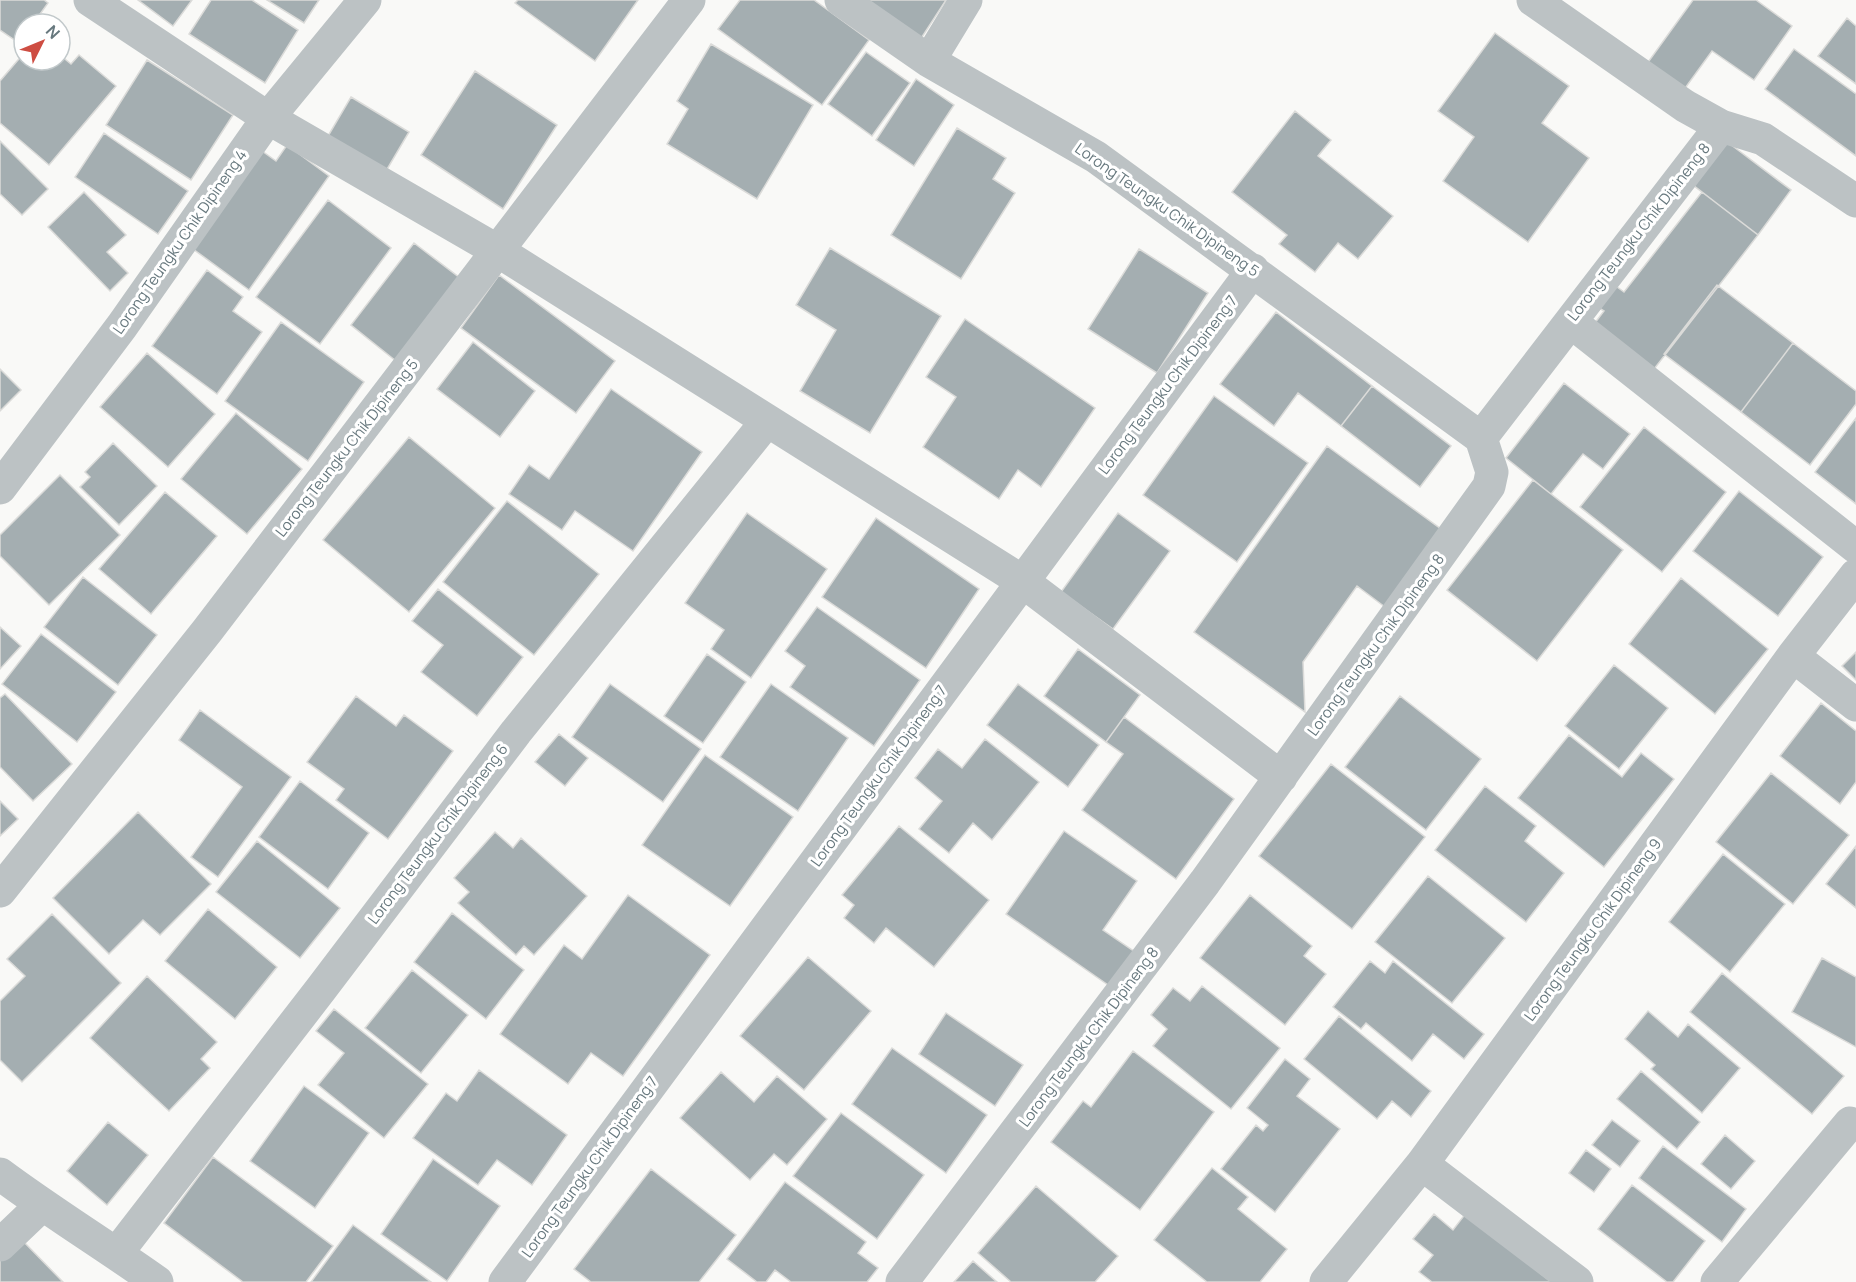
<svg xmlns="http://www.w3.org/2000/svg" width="1856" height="1282" viewBox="0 0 1856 1282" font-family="Manrope,sans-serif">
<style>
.building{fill:#a4aeb1;stroke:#dbdbd9;stroke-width:1.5}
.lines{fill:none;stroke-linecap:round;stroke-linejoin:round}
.minor{stroke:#bcc2c4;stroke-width:33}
.labels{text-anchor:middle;stroke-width:6;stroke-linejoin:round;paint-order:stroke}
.street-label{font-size:15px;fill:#67787e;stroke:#fff}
</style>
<rect width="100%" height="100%" fill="#f9f9f7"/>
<path class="building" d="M0,0H44L48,3L33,24H24V36L19,43L0,30Z
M138,0H192L173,26Z
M211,0H252L298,30L265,83L189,34Z
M267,0H319L304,23Z
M518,0H638L595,61L515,3Z
M740,0H814L869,40L822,105L718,29Z
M857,0H946L920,40Z
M1693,0H1756L1792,26L1754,80L1712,51L1683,91L1646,65Z
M1847,18L1856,26V84L1818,56Z
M1495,33L1569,86L1542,123L1589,158L1528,242L1443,181L1474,137L1438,111Z
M711,44L813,105L757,199L667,144L688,109L677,101Z
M1794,49L1856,94V156L1765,89Z
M866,52L910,83L872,136L828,104Z
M24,53V60H60V55L71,64L79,55L116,86L49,165L0,123V81Z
M147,60L233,115L191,180L106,125Z
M475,71L557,125L503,209L421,155Z
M916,79L954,105L914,166L876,140Z
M351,97L409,132L386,171L328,136Z
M1295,111L1331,140L1318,156L1393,216L1358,259L1338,243L1315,272L1279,244L1287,235L1232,192Z
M957,128L1006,158L993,179L1015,193L961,279L891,235Z
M104,133L188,191L158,234L75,177Z
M0,141L48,189L22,215L0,194Z
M1726,141L1791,190L1758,235L1693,185Z
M287,145L329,176L249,290L193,249L262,151L276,161Z
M84,192L126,235L107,252L128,273L110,291L48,227Z
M1702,192L1758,235L1651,373L1591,328L1604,311L1596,306L1613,284L1624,292Z
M328,200L391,248L320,344L256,297Z
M414,243L460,278L396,361L351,325Z
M830,248L941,316L870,433L800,391L836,330L796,305Z
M1139,249L1208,293L1157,373L1088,329Z
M207,270L243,297L233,311L262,332L217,394L152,346Z
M499,275L615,361L576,413L461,328Z
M1717,285L1793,343L1741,412L1664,354Z
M1276,312L1372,386L1341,426L1298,393L1274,426L1220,384Z
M965,319L1095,408L1041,487L1018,470L999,499L923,447L956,397L926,377Z
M281,322L364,382L308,461L225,401Z
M473,342L535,391L500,437L437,389Z
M1793,343L1856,391V404L1810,465L1741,412Z
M147,353L215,414L168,467L100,407Z
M0,369L21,390L0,411Z
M1564,383L1630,434L1603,469L1583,454L1551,494L1506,458Z
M1372,386L1451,446L1420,487L1341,426Z
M611,389L702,452L633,551L575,511L562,530L509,494L529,465L549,479Z
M1214,396L1308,463L1237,562L1143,495Z
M236,413L302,469L247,534L181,479Z
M1856,418V504L1815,472Z
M1644,427L1726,492L1662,572L1580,507Z
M409,437L495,508L409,612L323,540Z
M113,443L157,486L119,525L80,487L90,477L85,472Z
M1327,446L1441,529L1385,607L1357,586L1303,662L1305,712L1194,632Z
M60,475L120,535L49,605L0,556V535Z
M1533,480L1623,550L1537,661L1447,590Z
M1739,491L1823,557L1778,616L1693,551Z
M165,492L217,536L151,614L99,569Z
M507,501L599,574L534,655L443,582Z
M747,513L827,569L751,678L711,649L724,630L685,603Z
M1118,513L1170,551L1113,629L1061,592Z
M876,518L979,589L926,668L822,597Z
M83,577L157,635L118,685L44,627Z
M1681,578L1768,649L1715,714L1629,644Z
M438,589L523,657L477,716L421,672L443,645L412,621Z
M817,607L920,680L874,746L790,687L805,666L785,651Z
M0,627L21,646L0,669Z
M41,634L116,692L77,742L2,684Z
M1078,649L1140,695L1106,742L1044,696Z
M1856,652V680L1842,666Z
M707,654L746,682L703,743L664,716Z
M1614,665L1668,708L1619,769L1565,726Z
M610,684L701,749L663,802L572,737Z
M771,684L848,738L798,811L720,757Z
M1018,684L1099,745L1068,787L987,725Z
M5,694L72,764L33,801L0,767V698Z
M356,696L396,726L404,715L453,751L388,839L336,800L344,789L307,762Z
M1400,696L1481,759L1426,830L1345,767Z
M1821,703L1856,731V782L1840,804L1780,756Z
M200,710L291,777L218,877L191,857L242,787L179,740Z
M1124,717L1234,799L1176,879L1082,810L1123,754L1106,742Z
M559,734L588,758L565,786L535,762Z
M1569,735L1622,777L1641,753L1674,779L1604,867L1518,798Z
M985,739L1039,782L992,840L973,823L949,853L919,829L942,801L915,778L938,749L962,768Z
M705,755L793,817L730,906L642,845Z
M1331,764L1425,837L1352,929L1259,856Z
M1771,773L1849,835L1793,904L1716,842Z
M300,781L369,833L328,889L259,837Z
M1485,786L1536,826L1525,841L1564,873L1526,922L1435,850Z
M0,801L18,819L0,836Z
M138,812L211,884L160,935L143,920L109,954L53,898Z
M899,826L989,900L934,967L886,928L874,943L844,918L854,905L842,895Z
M1064,831L1137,881L1103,930L1135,952L1111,987L1006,914Z
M495,832L513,848L521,838L587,896L534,955L524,946L516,955L458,903L469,892L454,878Z
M257,841L340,908L300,958L216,892Z
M1856,846V908L1826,884Z
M1723,854L1785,904L1730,972L1669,922Z
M1428,876L1505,938L1452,1003L1375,942Z
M628,895L710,955L623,1076L591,1053L568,1084L500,1034L564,945L582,959Z
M1250,895L1312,946L1304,956L1326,974L1285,1025L1200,958Z
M208,909L277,967L235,1019L165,961Z
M452,913L524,970L486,1019L414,962Z
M52,914L121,983L22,1082L0,1060V1001L25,976L7,959Z
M808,957L871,1011L804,1090L740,1036Z
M1822,958L1856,977V1047L1792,1012Z
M1370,961L1385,973L1393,961L1484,1034L1464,1059L1433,1034L1412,1061L1366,1023L1361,1029L1333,1007Z
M412,970L468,1015L421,1073L365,1028Z
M1722,973L1844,1076L1812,1114L1690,1012Z
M147,976L217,1042L201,1059L210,1068L169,1111L90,1038Z
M1202,986L1280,1048L1231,1109L1153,1046L1167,1029L1151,1015L1173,988L1190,1001Z
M334,1009L428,1084L384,1138L318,1085L344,1053L316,1031Z
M1648,1011L1678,1037L1688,1024L1740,1068L1702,1113L1651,1069L1655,1065L1625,1039Z
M946,1013L1023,1065L995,1106L919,1054Z
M1339,1016L1431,1091L1411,1117L1392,1101L1377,1119L1304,1059Z
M892,1048L987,1115L946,1173L852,1104Z
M1133,1051L1214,1112L1140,1210L1051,1142L1083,1101L1091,1107Z
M1285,1059L1310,1079L1297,1096L1340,1129L1275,1212L1221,1169L1256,1125L1263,1131L1268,1125L1247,1108Z
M479,1070L567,1135L532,1185L497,1160L478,1185L413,1138L446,1093L457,1101Z
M1641,1071L1700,1122L1677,1149L1617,1099Z
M721,1072L754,1102L777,1076L827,1119L787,1165L774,1154L750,1180L680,1118Z
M304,1086L369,1133L315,1208L250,1161Z
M841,1113L924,1175L877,1239L793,1176Z
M1612,1120L1640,1141L1620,1167L1592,1145Z
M108,1122L148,1155L107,1205L67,1171Z
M1725,1135L1755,1161L1731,1189L1701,1164Z
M1663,1146L1746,1209L1722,1242L1639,1178Z
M1586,1150L1611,1169L1594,1192L1569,1173Z
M213,1157L333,1246L306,1282H243L164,1223Z
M433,1159L500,1206L447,1281L381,1234Z
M1212,1168L1248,1197L1238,1209L1287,1249L1260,1282H1207L1154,1240Z
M651,1169L736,1235L699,1282H591L574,1269Z
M785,1182L866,1242L858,1253L878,1268L867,1282H791L775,1270L766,1282H757L727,1259Z
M1632,1185L1705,1241L1673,1282H1667L1598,1229Z
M1036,1186L1118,1256L1095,1282H1011L978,1253Z
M1466,1213L1550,1281L1549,1282H1432L1419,1272L1433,1255L1413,1239L1434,1214L1453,1230Z
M353,1225L431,1282H311Z
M20,1238L63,1282H0V1258Z
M973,1261L997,1282H954Z"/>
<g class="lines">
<path class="minor" d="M90,0L268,118L498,251L1022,581L1281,777
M841,0L929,61L1096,157L1481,438
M1533,0L1685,106L1721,126
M929,61L966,0
M1571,322L1856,547
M0,488L122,326L268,118L365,0
M1793,656L1856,705
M0,891L207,631L689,0
M1422,1164L1577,1282
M0,1174C51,1212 105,1245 157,1282
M0,1245L42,1205
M117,1253L321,989L516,732L767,421
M505,1282L1253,270
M902,1282L1205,882L1489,486L1492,472L1481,438L1721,126L1763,139L1856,201
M1326,1282L1422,1164L1793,656L1856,575
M1717,1282L1850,1123"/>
</g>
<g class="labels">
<g class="street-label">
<text transform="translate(1167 210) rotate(35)" y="5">Lorong Teungku Chik Dipineng 5</text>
<text transform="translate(1639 232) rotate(-52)" y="5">Lorong Teungku Chik Dipineng 8</text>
<text transform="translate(180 242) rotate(-55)" y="5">Lorong Teungku Chik Dipineng 4</text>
<text transform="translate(1168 385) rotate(-53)" y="5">Lorong Teungku Chik Dipineng 7</text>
<text transform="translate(347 448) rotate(-52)" y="5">Lorong Teungku Chik Dipineng 5</text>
<text transform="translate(1376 645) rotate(-54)" y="5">Lorong Teungku Chik Dipineng 8</text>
<text transform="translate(879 776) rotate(-54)" y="5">Lorong Teungku Chik Dipineng 7</text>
<text transform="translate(438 834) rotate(-53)" y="5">Lorong Teungku Chik Dipineng 6</text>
<text transform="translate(1593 930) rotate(-54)" y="5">Lorong Teungku Chik Dipineng 9</text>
<text transform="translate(1089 1037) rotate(-53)" y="5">Lorong Teungku Chik Dipineng 8</text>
<text transform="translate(590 1167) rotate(-54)" y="5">Lorong Teungku Chik Dipineng 7</text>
</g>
</g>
<g transform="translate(42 42) rotate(47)"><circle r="28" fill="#ffffff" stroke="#c2c9cb" stroke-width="1.5"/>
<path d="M0-4.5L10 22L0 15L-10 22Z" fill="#ce4d42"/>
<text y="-9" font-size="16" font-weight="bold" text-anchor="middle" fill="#67787e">N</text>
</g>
</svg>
